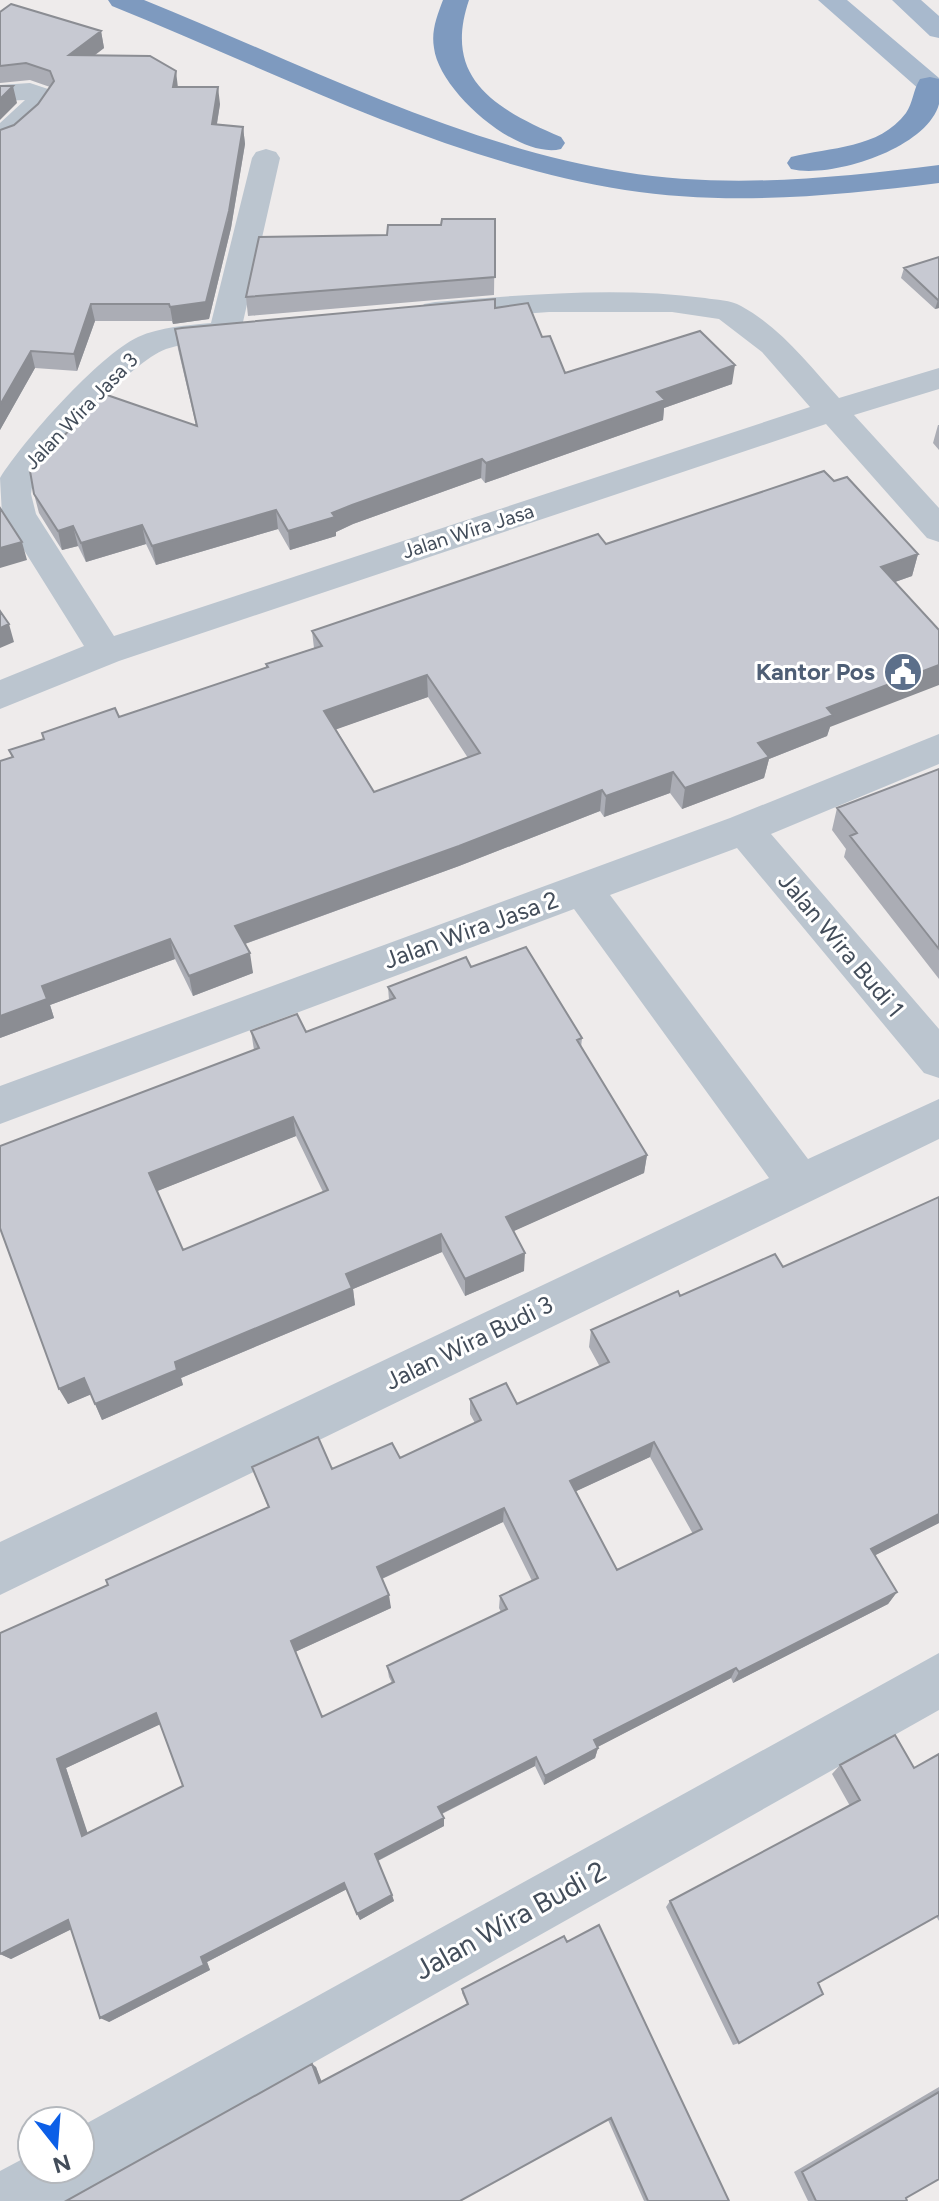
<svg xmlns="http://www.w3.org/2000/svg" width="939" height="2201" viewBox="0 0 939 2201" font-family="Figtree,sans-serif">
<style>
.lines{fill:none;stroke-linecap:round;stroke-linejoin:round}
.minor{fill:#bbc5cf;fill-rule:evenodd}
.major{fill:#a8b9cd;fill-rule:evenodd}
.highway{fill:#7e9abf;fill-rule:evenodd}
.wall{fill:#abadb5;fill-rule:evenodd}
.shaded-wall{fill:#8b8d93}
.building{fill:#c7c9d2;stroke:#8b8d93;stroke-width:2;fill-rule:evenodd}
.labels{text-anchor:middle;stroke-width:6;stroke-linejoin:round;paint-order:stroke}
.far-street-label{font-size:20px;fill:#434d5a;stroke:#fff}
.service-label{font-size:24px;font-weight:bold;fill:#4e5e75;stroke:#fff;text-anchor:end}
.street-label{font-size:24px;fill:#434d5a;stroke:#fff}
.near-street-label{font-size:28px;fill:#434d5a;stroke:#fff}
</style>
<rect width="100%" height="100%" fill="#eeebeb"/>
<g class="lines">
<path class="minor" d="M30,83L51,90L55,96C46,115 21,141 0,147V123L25,100L0,101V85Z
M266,149L276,152L280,158L243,322L251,330L246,337C220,343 192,340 166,349C131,362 52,448 33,480L31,494L36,514L114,636L810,407L762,352L719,319L672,312H549L435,320L424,318L419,311L424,304L435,302C524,295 616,286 705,298C716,300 731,300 741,306C780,327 809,365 839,398L939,368V389L854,415L939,508V542L927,538L826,424L119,661L0,709V680L84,646L2,515L0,478C24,440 98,356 138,337C160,327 188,325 211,323L252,158L256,152Z
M939,734V764L771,834L939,1029V1078L924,1073L737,848L610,895L808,1159L939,1099V1139L0,1595V1542L769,1178L574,909L0,1124V1086L730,818Z
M939,1653V1710L68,2201H0V2171L32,2154V2169H80V2127Z"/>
<path class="major" d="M818,0H847L939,78V100L929,98Z
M892,0H921L939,16V38L930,36Z"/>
<path class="highway" d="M108,0H144C301,63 456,145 624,172C728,189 835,178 939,165V183C835,196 729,206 625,190C444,161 279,73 112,6Z
M443,0H469C442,79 496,109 561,137L565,143L561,149C518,160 439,91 434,48C431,31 437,16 443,0Z
M930,77L939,79C939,87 939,97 939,104C927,149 830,179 791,169L787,163L791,157C830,147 879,149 906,113C913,103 913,90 920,79Z"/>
</g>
<path class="wall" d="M0,12L101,31L104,48L94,56L220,104L217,124L243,127L245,144L231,228L209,319L173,324L172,321H95L77,371L35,368L0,430L14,125L38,104L50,87L30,80L0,83Z
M495,219L494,295L248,316L246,297L387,235L441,225Z
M939,257V308L935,309L901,278L904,268Z
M495,308L542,337L565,373L732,384L664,408L663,420L485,483L481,478L353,524L336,532V536L290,550L278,529L156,565L146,544L86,562L78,546L62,550L39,513L34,494L196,425L178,349L175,329Z
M938,425H939V450L933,443Z
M834,481L918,554L912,576L895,582L830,727L827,736L769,759L764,778L682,809L670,793L604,817L600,811L459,866L245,944L253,973L193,996L175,959L50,1005L54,1018L0,1038L12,757L9,750L119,717L266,668V664L314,648L312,631L606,544ZM428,697L468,758L374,792L336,729Z
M939,769V979L844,857L846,849L832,830L837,808Z
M471,967L582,1038L581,1048L647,1155L644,1173L513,1231L524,1271L465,1296L442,1252L353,1289L355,1305L181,1378L183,1385L102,1420L91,1394L68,1404L0,1228L254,1050L251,1031L306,1032L389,1000L388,987ZM296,1136L323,1192L183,1250L157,1191Z
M939,1197V1523L875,1555L897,1592L888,1604L733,1683L731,1678L597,1747L598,1748L595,1758L544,1785L535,1766L442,1814L444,1826L378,1861L394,1901L360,1920L347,1889L207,1962L210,1970L109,2022L71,1929L11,1959L0,1954L108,1585L268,1507L252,1467L332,1469L400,1458L475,1423L470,1414V1399L517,1404L600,1367L589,1347L591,1330L680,1296L783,1267ZM650,1457L693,1534L617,1570L576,1491ZM503,1522L532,1581L500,1596L499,1608L501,1612L387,1666L389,1677L392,1683L322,1717L295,1652L391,1608L382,1579ZM160,1724L183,1786L87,1833L66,1768Z
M939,1754V1921L936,1916L818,1983L739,2043L733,2045L666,1907L670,1901L850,1806L832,1774L840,1765L914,1768Z
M567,1942L729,2201H644L608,2120L66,2201L312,2064L316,2067L321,2082L467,2004L462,1993V1989Z
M939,2087V2179L906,2198L907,2201H808L794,2172Z"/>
<path class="shaded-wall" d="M101,31L104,48L72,72L69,55Z
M176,71L178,88L173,87Z
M13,86L17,103L0,120V99Z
M218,87L220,104L214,141L212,124Z
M243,127L245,144L231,228L209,319L173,324L170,307Z
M939,299V308L935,309L938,300Z
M91,304L95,321L77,371L74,354Z
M31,351L35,368L0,430V405Z
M735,365L732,384L664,408L663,420L485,483L486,463L657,392Z
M482,459L481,478L353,524L336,532V536L290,550L288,531L352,505Z
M276,510L278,529L156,565L152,546Z
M142,525L146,544L86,562L81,543Z
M73,526L78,546L62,550L58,531Z
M22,542L27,560L0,568V548Z
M918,554L912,576L875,589L881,567Z
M9,624L14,642L0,648V628Z
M939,665V685L830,727L827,736L769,759L764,778L682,809L685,788L758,743L827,708Z
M427,675L428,697L326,733L324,711Z
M673,772L670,793L604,817L606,796Z
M602,790L600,811L459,866L239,946L235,926Z
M170,939L175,959L50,1005L54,1018L0,1038V1016L42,986Z
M250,953L253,973L193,996L189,976Z
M293,1117L296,1136L155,1192L149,1173Z
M647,1155L644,1173L505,1235L506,1217Z
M441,1234L442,1252L353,1289L355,1305L181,1378L183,1385L102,1420L95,1404L346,1274Z
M525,1253L524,1271L465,1296V1279Z
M84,1378L92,1394L68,1404L59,1389Z
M654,1442L650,1457L568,1495L570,1481Z
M504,1508L503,1522L379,1580L377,1567Z
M939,1514V1523L862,1562L871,1549Z
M897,1592L888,1604L733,1683L739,1672Z
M389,1595L391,1608L295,1652L291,1641Z
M736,1668L731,1678L592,1750L594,1740Z
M156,1713L163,1723L66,1768L91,1843L82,1836L57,1759Z
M598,1748L595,1758L544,1785L545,1776Z
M536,1757L535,1766L439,1815L438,1807Z
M444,1818V1826L377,1861L375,1854Z
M344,1883L347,1889L207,1962L210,1970L109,2022L100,2018L201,1957Z
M392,1895L394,1901L360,1920L357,1914Z
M68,1920L78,1926L11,1959L0,1954Z
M312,2064L316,2067L323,2085L319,2083Z"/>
<path class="building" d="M11,4L101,31L69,55L150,56L176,71L173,87H218L212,124L243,127L229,211L206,302L170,307L169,304H91L74,354L31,351L0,405V130L14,125L38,104L54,81L50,71L26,63L0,66V12Z
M0,86H13L0,99Z
M442,219H495V277L246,297L259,237L387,235L388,225H441Z
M939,257V299L938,300L904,268Z
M495,299V308L528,303L542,337L550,336L565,373L700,331L735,365L657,392L665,400L486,463L482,459L352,505L332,513L335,517L288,531L276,510L152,546L142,525L81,543L73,526L58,531L34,494L30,471L104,394L197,426L175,329L182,328Z
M824,471L834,481L847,477L918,554L881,567L939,630V665L827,708L833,715L758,743L769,757L685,788L673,772L606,796L602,790L459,846L235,926L250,953L189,976L170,939L42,986L47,999L0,1016V761L13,757L9,750L44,739L42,733L115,708L119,717L268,667L266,664L322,646L312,631L598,534L606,544ZM427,675L480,753L374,792L324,711Z
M0,508L22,542L0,548Z
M0,611L9,624L0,628Z
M939,769V949L850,836L857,833L837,808Z
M526,947L582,1038L577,1040L647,1155L506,1217L525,1253L465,1279L441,1234L346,1274L352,1288L175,1362L177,1370L95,1404L84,1378L59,1389L0,1228V1146L259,1048L251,1031L297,1014L306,1032L395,998L388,987L466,957L471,967ZM293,1117L328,1190L183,1250L149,1173Z
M939,1197V1514L871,1549L897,1592L739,1672L736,1668L594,1740L598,1748L545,1776L536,1757L438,1807L444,1818L375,1854L392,1895L357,1914L344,1883L201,1957L204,1965L100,2018L68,1920L0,1954V1633L108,1585L106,1580L269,1507L252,1467L318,1437L332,1469L392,1443L400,1458L481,1420L470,1399L506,1383L517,1404L609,1362L591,1330L678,1291L680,1296L775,1254L783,1267ZM654,1442L702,1529L617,1570L570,1481ZM504,1508L538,1578L500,1596L507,1609L387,1666L394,1682L322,1717L291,1641L389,1595L377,1567ZM156,1713L183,1786L82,1836L57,1759Z
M895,1735L914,1768L939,1754V1915L818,1983L823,1994L739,2043L670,1901L860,1800L840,1765Z
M599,1925L729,2201H648L611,2118L460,2201H66L312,2064L319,2083L468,2004L462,1989L564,1936L567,1942Z
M939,2092V2179L906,2198L907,2201H816L802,2172Z"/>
<defs>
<g id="civic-disc" transform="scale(2)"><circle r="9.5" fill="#5c6f8a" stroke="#fff"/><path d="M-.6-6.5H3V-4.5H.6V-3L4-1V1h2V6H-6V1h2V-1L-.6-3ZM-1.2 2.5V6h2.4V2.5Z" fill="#fff"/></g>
</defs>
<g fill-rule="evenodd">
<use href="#civic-disc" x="903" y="672"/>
</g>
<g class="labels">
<g class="far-street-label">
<text transform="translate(81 411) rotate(-46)" y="7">Jalan Wira Jasa 3</text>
<text transform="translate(468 531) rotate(-18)" y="7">Jalan Wira Jasa</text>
</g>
<g class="service-label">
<text x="875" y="680">Kantor Pos</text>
</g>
<g class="street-label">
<text transform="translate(471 930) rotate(-20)" y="8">Jalan Wira Jasa 2</text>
<text transform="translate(841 945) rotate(50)" y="8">Jalan Wira Budi 1</text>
<text transform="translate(469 1343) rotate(-26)" y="8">Jalan Wira Budi 3</text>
</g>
<g class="near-street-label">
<text transform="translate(510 1920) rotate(-29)" y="10">Jalan Wira Budi 2</text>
</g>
</g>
<g transform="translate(56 2145) rotate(163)"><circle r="38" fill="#ffffff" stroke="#b4b8bd" stroke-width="2"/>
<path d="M0-6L14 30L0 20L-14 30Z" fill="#0c5fe7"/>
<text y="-12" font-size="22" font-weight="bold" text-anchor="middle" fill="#434d5a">N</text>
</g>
</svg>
